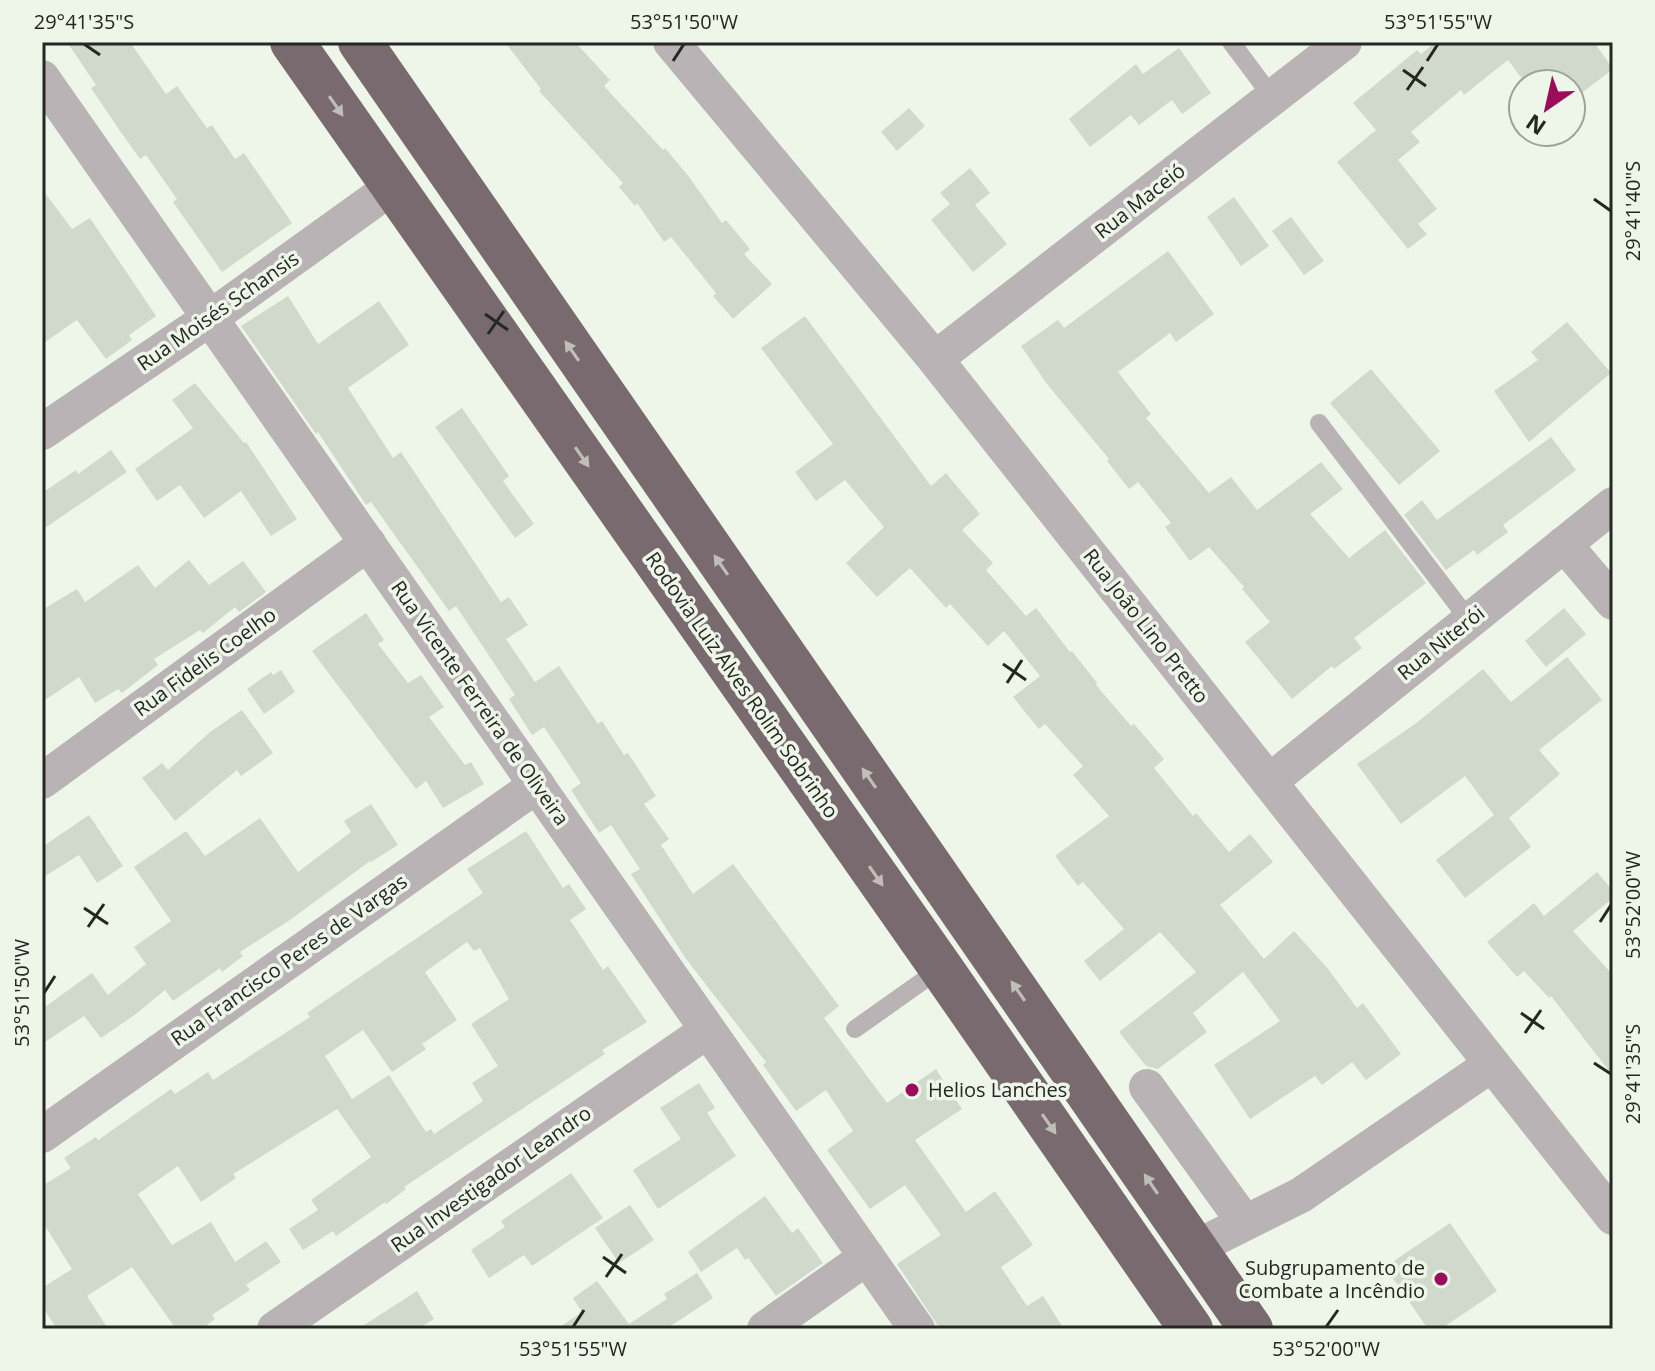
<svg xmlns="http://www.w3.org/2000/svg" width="1655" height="1371" viewBox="0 0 1655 1371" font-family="'Open Sans',sans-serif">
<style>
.building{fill:#d1d9cc;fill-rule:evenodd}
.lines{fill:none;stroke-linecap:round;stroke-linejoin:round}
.lane{stroke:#bab3b5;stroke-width:18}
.street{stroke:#bab3b5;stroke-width:36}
.highway{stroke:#796a6f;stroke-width:44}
.oneway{fill:#bfbeb8}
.ticks{fill:none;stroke:#242722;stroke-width:3}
.poi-dot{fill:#9b0c5b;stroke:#edf6e8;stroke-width:3}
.labels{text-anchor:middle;stroke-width:7;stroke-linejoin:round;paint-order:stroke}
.street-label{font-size:20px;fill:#242722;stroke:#edf6e8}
.poi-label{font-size:20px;fill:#242722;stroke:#edf6e8;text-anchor:start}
.neatline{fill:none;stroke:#242722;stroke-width:3}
.ticks-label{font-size:20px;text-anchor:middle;fill:#242722}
</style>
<rect width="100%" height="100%" fill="#edf6e8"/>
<path class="building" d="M67,42H130L166,94L177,86L207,128L212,125L235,159L244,153L292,223L222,272L173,202L177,199L146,155L140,159L118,128L91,88L96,85Z
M505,42H575L610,80L604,86L663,150L665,148L689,177L722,223L726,220L750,249L744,254L772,284L733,319L713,296L716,293L671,237L664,242L637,203L635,206L619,187L623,183L539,91L541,89Z
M1436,42H1594L1613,69L1571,101V84H1526L1508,60L1464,95L1461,90L1411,132L1420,142L1398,160L1437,209L1418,224L1427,234L1408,249L1337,162L1376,130L1353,103L1417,50L1421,54Z
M1179,48L1211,93L1182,114L1172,100L1139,125L1131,115L1090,147L1069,119L1136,64L1143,74Z
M909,108L925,126L897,151L881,132Z
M970,168L990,193L975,205L1007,244L973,272L931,220L950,204L940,193Z
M42,189L72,229L90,218L156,316L129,335L132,340L106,359L77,320L42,344Z
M1234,197L1269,246L1241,266L1207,217Z
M1291,217L1324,261L1304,275L1272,231Z
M1168,251L1214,314L1176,342L1170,333L1118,372L1151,414L1146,418L1209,493L1231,477L1257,510L1321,462L1343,489L1310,514L1349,558L1385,530L1426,583L1354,638L1362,648L1334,669L1332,666L1292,699L1245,642L1270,622L1242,589L1244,587L1209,547L1190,561L1165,527L1171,523L1138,482L1129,489L1107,461L1109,459L1047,384L1021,346L1058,320L1064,328Z
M288,296L318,344L379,301L409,345L348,388L393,458L401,452L501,602L509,597L528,625L506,639L535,682L559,666L598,724L602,721L624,755L628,753L656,796L644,804L669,839L661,845L693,894L733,864L839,1006L824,1018L887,1103L936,1069L962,1109L915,1140L966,1212L995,1191L1033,1245L1001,1267L1027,1306L1043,1296L1064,1329H940L897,1264L941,1235L905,1185L870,1209L827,1150L853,1131L826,1090L796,1111L763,1065L766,1062L686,959L631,874L640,869L611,825L599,833L571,790L581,783L544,727L532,735L509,699L515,695L456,606L449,611L371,502L366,505L318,432L316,434L241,326Z
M805,316L931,486L946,473L980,514L962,530L993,563L986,570L1026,616L1036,608L1070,652L1072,651L1097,683L1096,685L1131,726L1134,724L1164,759L1154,768L1193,816L1196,813L1229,852L1250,834L1273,862L1220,905L1264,959L1294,931L1328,969L1357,1008L1363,1003L1401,1054L1366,1080L1352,1062L1322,1085L1315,1076L1250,1119L1214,1065L1280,1021L1243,972L1193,1013L1207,1032L1158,1069L1146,1066L1119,1032L1196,972L1160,932L1100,981L1084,961L1124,929L1083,882L1078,886L1055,856L1109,816L1073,775L1083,766L1045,724L1039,729L1013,697L1040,676L1004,631L988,646L950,604L946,608L910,568L877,597L846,563L884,527L845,480L816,501L795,472L833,444L761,348Z
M1567,322L1611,373L1529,442L1494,391L1538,360L1531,352Z
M1371,369L1440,451L1399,485L1330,403Z
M195,383L244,443L246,442L297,519L271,536L241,491L204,518L180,485L157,501L135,469L193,428L172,400Z
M462,408L509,476L503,481L534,524L515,538L435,427Z
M1551,437L1576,470L1503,525L1508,532L1477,555L1474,550L1446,570L1404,515L1422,500L1437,520Z
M111,450L127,472L42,530V493L76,470L78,474Z
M189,560L209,585L243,561L266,592L239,612L235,607L203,633L200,630L154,659L158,665L122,693L118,689L95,703L79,677L42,702V610L77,589L85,602L138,565L155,588Z
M1564,608L1586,634L1546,667L1525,641Z
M366,613L384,640L378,644L408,683L421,675L444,707L429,717L465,765L471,762L484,784L443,808L426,781L416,789L312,651Z
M1567,657L1602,700L1539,750L1560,774L1509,818L1531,847L1465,898L1436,860L1494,815L1465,776L1401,824L1357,764L1415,724L1483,669L1511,702Z
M281,670L295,692L264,714L247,689L271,672L273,675Z
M242,710L273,753L241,776L237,770L175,821L142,778L162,763L168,770L210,732Z
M371,804L398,845L371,862L370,861L290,920L240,952L243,956L222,972L220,968L173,1001L165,990L136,1014L101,1038L84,1016L42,1044V1009L92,973L108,995L146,964L134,947L171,921L134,867L186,831L205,856L260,818L298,872L351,832L344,821Z
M89,815L123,866L97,883L79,855L42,878V847Z
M526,831L563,888L569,884L586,909L570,920L603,970L608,966L647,1022L602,1050L605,1054L404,1187L406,1189L386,1204L385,1202L336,1236L333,1231L303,1250L289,1229L318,1210L311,1200L371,1157L337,1109L233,1174L236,1178L201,1202L178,1166L138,1194L172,1245L211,1222L235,1262L266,1241L281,1262L246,1285L250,1290L212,1315L215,1319L202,1329H176L132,1267L87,1296L108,1329H57L42,1306V1288L72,1269L42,1221V1186L71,1168L64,1158L96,1137L98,1140L171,1089L175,1094L208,1072L213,1080L310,1017L307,1013L483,893L467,869ZM467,942L474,951L480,948L509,999L471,1024L498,1066L472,1083L483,1101L434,1134L431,1129L426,1132L389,1075L352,1099L325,1056L363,1030L392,1072L426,1049L422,1044L457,1020L425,972Z
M1597,872L1613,891V898L1573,931L1613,975V1076L1551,996L1549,998L1524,971L1517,977L1487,942L1534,903L1544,916Z
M699,1083L715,1108L707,1113L736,1156L658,1209L633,1170L681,1139L660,1108Z
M571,1173L603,1218L532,1266L524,1255L489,1278L471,1250L505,1227L501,1221Z
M765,1196L792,1233L798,1228L823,1263L776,1296L748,1258L745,1260L737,1248L701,1272L688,1252Z
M630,1205L654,1240L619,1263L595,1228Z
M1450,1223L1497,1291L1441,1329H1428L1385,1267Z
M697,1273L713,1298L666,1329H557L582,1312L573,1298L597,1281L629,1324L667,1299L664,1294Z
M417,1291L434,1319L418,1329H358Z"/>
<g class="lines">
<path class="lane" d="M1231,42L1273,98
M1319,423L1469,620
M855,1029L941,968"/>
<path class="street" d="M671,42L935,359L1613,1217
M42,78L917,1329
M935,359L1344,42
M42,432L210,318L392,187
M1564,544L1613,602
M42,781L368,543
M1269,782L1613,505
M1147,1087L1245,1223
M42,1135L537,785
M1195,1248L1301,1195L1492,1064
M275,1329L708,1030
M765,1329L867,1257"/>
<path class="highway" d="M292,42L941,968L1191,1329
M360,42L1251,1329"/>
</g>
<defs><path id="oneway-solid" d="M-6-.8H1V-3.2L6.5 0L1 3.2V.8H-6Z" transform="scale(2)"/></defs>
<g class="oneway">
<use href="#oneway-solid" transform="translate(336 106) rotate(55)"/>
<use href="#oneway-solid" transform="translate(572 351) rotate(-125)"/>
<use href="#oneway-solid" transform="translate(582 457) rotate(55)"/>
<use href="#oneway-solid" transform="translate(721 565) rotate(-125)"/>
<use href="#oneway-solid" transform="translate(869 778) rotate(-125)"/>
<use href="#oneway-solid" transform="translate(876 876) rotate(55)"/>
<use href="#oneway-solid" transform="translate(1018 991) rotate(-125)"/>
<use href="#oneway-solid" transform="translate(1049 1124) rotate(55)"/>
<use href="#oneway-solid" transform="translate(1151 1184) rotate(-124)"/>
</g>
<path class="ticks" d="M84,44L100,55M673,61L684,44M1427,61L1438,44M1403,70L1426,86M1407,90L1423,67M1594,199L1611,211M485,314L508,330M488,334L504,311M1003,664L1026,680M1007,683L1022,660M84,908L108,924M1600,922L1611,905M88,927L104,904M44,993L55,976M1521,1013L1544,1029M1525,1033L1541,1010M1594,1063L1611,1074M603,1257L626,1273M606,1277L622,1254M573,1327L584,1310M1326,1327L1338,1310"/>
<g class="poi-dot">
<circle cx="912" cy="1090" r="8"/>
<circle cx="1441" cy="1279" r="8"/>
</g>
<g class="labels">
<g class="street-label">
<text transform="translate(1140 201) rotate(-38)" y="7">Rua Maceió</text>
<text transform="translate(218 311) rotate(-35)" y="7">Rua Moisés Schansis</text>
<text transform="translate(1146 626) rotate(52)" y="7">Rua João Lino Pretto</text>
<text transform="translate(1441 643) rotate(-39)" y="7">Rua Niterói</text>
<text transform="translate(205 662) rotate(-36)" y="7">Rua Fidelis Coelho</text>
<text transform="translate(742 685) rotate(55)" y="7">Rodovia Luiz Alves Rolim Sobrinho</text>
<text transform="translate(480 703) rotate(55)" y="7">Rua Vicente Ferreira de Oliveira</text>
<text transform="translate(289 960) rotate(-35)" y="7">Rua Francisco Peres de Vargas</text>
<text transform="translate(491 1179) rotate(-35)" y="7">Rua Investigador Leandro</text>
</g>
<g class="poi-label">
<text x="928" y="1097">Helios Lanches</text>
<text x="1425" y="1275" text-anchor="end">Subgrupamento de<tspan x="1425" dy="23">Combate a Incêndio</tspan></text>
</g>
</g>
<rect width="1655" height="1371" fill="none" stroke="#edf6e8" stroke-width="88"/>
<g transform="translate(1547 108) rotate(214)"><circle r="38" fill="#edf6e8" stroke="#9da399" stroke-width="2"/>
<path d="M0-6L14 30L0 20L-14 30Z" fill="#9b0c5b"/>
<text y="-12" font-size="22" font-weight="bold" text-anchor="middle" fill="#242722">N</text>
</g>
<rect x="44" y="44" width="1567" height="1283" class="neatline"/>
<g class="ticks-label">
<text x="84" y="29">29°41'35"S</text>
<text x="684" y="29">53°51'50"W</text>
<text x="1438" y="29">53°51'55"W</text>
<text transform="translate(1633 211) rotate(-90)" y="7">29°41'40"S</text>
<text transform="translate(1633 905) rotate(-90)" y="7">53°52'00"W</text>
<text transform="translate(22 993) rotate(-90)" y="7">53°51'50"W</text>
<text transform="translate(1633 1074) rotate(-90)" y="7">29°41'35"S</text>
<text x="573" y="1356">53°51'55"W</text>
<text x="1326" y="1356">53°52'00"W</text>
</g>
</svg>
